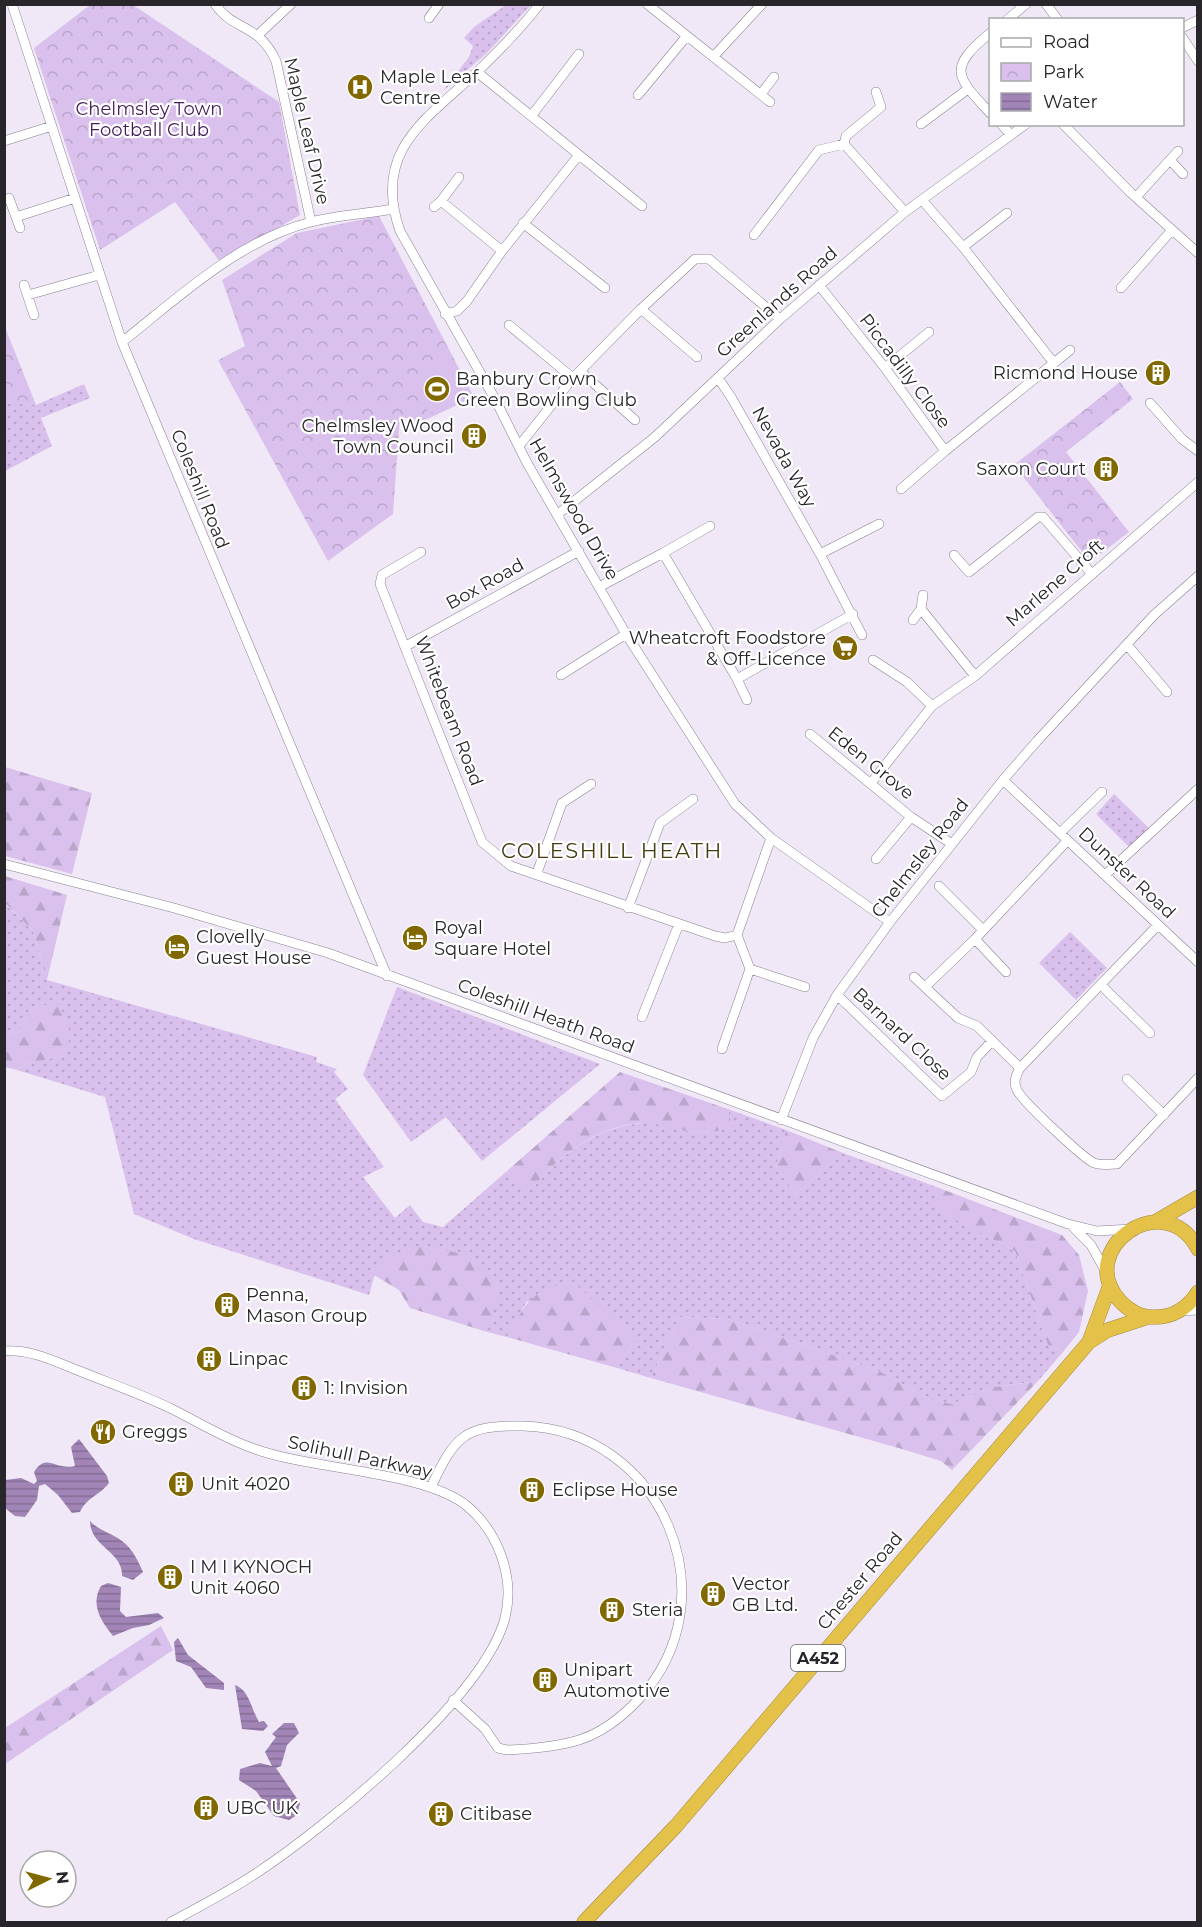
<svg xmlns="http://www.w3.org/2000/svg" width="1202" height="1927" viewBox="0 0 1202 1927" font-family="Montserrat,sans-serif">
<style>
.grass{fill:url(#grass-dots)}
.forest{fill:url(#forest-firs)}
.park{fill:url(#park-crowns)}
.pitch{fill:#d9c0ed}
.water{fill:url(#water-rules)}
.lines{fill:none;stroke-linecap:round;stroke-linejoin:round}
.minor-casing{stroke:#88818e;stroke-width:10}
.highway-casing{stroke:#a38b3e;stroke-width:15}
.minor{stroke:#fff;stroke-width:9}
.highway{stroke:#e4c148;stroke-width:14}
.labels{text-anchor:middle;stroke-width:4.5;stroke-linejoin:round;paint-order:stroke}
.shield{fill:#fff;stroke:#69676b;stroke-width:1.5}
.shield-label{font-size:16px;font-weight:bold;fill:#29262b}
.poi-label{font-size:18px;fill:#29262b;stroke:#fff;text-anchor:start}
.park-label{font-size:18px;fill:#431d5a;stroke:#fff}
.street-label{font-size:18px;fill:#29262b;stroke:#fff}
.quarter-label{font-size:21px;letter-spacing:1.5px;fill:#483c13;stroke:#fff}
</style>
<defs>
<pattern id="grass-dots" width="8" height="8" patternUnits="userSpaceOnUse" patternTransform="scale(1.5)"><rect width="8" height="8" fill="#d9c0ed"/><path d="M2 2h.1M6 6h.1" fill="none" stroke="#baa5cb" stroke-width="1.8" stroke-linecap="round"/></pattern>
<pattern id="forest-firs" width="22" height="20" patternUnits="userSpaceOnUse" patternTransform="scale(1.5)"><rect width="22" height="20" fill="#d9c0ed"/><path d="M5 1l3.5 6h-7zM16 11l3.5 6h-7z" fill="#baa5cb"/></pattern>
<pattern id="park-crowns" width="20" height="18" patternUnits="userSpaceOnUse" patternTransform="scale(1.5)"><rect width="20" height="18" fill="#d9c0ed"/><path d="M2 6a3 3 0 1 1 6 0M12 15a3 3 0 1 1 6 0" fill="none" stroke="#baa5cb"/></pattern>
<pattern id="water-rules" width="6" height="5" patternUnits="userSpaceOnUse" patternTransform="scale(1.5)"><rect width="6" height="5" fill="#a185b7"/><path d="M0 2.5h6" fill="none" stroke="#836d95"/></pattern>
</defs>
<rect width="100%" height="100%" fill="#f0e8f6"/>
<path class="grass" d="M506,5H531L487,53L443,91L469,57L473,46L464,38L474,27Z
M84,384L90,398L41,418L52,446L5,471V402L36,405Z
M1114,794L1149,828L1130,848L1096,814Z
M4,903L33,931L47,980L317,1057L316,1062L337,1069L334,1072L348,1089L335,1099L384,1167L363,1177L395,1218L410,1205L423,1222L443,1227L507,1171L518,1186L532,1189C558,1155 600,1125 645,1123C662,1122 681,1131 699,1133C709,1133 721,1130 731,1128L728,1109L786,1130L776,1167L796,1194L843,1153L934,1186L938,1210L1015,1251L1048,1345L1063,1352L1038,1381L994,1387L952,1404L931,1400L879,1371L728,1319L679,1317L651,1378L617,1368L635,1339L527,1301L507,1337L484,1331L488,1327L378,1263L369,1295L194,1239L134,1214L105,1097L17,1070L27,1064L62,1056L32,1007L19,1032L5,1037Z
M1070,932L1107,968L1076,1000L1039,963Z
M397,987L600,1064L482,1161L446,1117L411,1142L363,1075Z"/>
<path class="forest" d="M5,767L92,793L72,874L5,856Z
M5,876L67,895L47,980L33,931L5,903Z
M57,1003L72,1034L62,1056L27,1064L17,1070L5,1067V1037L19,1032L32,1007Z
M620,1072L728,1109L732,1128C722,1130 710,1133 700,1133C682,1132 663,1123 645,1123C600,1124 558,1155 532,1189L518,1187L507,1171Z
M786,1130L843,1153L796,1194L776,1167Z
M934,1186L1062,1235L1079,1255L1088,1291L1079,1332L1063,1352L1048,1345L1015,1251L937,1210Z
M430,1246L469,1256L500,1287L488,1327L484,1331L410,1308L399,1290L374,1275L378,1263L410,1248Z
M570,1279L635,1339L617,1368L507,1337C527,1300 529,1295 570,1279Z
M679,1317L728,1319L879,1371L931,1400L952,1404L994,1387L1038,1381L952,1470L941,1461L902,1449L651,1378Z
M161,1626L173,1650L5,1764V1728Z"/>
<path class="park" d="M90,5H133L279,102L300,215L220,262L175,202L100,250L34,48Z
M379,216L474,397L423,421L400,417L393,514L328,561L218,360L245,346L222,280L297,233Z
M5,327L36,405L5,402Z
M1120,382L1133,399L1066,452L1129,532L1090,562L1014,465Z"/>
<path class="pitch" d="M445,364L463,398L429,414L411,380Z"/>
<path class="water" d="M79,1439L107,1476L109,1483C100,1495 86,1498 80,1512L72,1513L58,1495L45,1484L39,1486L37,1500L25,1517L15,1516L5,1508V1480L21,1478L34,1484L37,1481L34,1472C47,1452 55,1471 75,1466L71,1447Z
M90,1521C99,1531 112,1533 122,1541C133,1549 138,1561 143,1572L133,1580L122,1576C123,1551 90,1547 90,1521Z
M108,1583L121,1587L120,1611L126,1617L158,1613L164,1618L149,1625L133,1628L113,1636C101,1621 90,1605 101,1586Z
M178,1638L188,1655L224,1683V1690L206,1688L191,1667L176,1661L174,1642Z
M235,1685C250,1691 251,1709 259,1722L264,1721L268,1726L263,1731L242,1729Z
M284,1723H294L299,1733L287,1745L281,1766L276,1768L300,1803L297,1815L289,1820L274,1816L256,1791L239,1780L240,1769L260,1763L272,1766L265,1752L276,1737L272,1734Z"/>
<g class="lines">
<g class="minor-casing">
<path id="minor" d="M12,4L122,342L387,976
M215,4C234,32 258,22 276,61L311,222
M540,4C521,28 499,51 477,72C425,120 372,151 400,231L495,399L527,463L626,634L735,804L771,838L890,922
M647,4L770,102
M1046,4L1058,20
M429,18L439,4
M1007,20L1026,4
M1182,28L1198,20
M990,33C947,69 956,76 990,113
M259,34L291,4
M1182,37L1198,61
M714,56L762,4
M477,72L642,206
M761,94L774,77
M638,95L686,37
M532,115L579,54
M921,124L968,89
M1001,124L1011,135
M1063,124L1131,193L1198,253
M4,141L52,126
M844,144L846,136L881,107L876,92
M1170,160L1183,174
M1136,197L1178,151
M9,198L20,228
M922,200L963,247L1053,362
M441,201L459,177
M434,207L441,201L502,251
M16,217L75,198
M523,223L605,288
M754,235L819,150L844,144L905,212
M963,247L1007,213
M24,285L34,315
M819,285L885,368L945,451L1070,350
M1121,288L1171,231
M28,295L99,275
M641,309L697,357
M445,314L457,311L467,301L502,251L578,156
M509,325L573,378
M122,342C179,297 239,240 311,222C337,215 366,214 393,209
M885,368L929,332
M581,372L635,420
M718,378L731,397L820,554L862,635
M1150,403L1182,439L1198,451
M519,446L573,378L641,309L695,259H709L780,319
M901,489L945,451
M558,514L655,437L780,319L905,212L1026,124
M421,552L382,575L380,584L482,842L511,866L715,936L725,938L737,935L750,969L805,987
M663,553L710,526
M820,554L879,524
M954,555L969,572L1038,517H1043L1091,573
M599,587L663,553L737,679L853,614
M921,609L975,676
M913,620L921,609L923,595
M406,646L579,551
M1128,646L1167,692
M873,660L907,682L932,706
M561,675L626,634
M737,679L747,700
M810,734L911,817L952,844
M1003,780L1198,962
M871,783L932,706L975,676L1198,482
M1060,833L1102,792
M876,859L911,817
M4,864L174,908L328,953L1068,1224L1097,1231L1131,1229
M537,873L562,803L591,784
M1105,875L1198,789
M939,886L983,930
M628,908L660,823L693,799
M1158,925L1020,1068C1016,1075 1013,1082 1017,1090C1022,1101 1083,1158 1094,1163C1101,1166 1110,1164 1117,1164L1198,1078
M737,935L771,838
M975,939L1006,972
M914,977L958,1018L977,1026L1020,1068
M1101,985L1150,1033
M925,987L975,939L1067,841
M837,995L942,1096L971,1072L977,1057L992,1041
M642,1017L679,924
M722,1049L750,969
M1127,1079L1164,1115
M781,1120L813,1038L837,995L890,922L1003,780L1037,741L1154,615L1198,576
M1074,1228L1091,1245L1106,1272
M1179,1311L1198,1310
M4,1351C30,1349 54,1361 77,1370C109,1383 141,1394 172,1409C200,1423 225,1439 255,1449C312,1470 424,1471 467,1506C499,1533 515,1578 505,1618C484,1698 324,1829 255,1874C228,1892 199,1907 171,1922
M431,1487C455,1436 464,1425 523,1426C662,1430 733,1598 639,1699C623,1716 601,1733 579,1740C556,1747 531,1749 507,1750L498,1748L485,1729L453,1700"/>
</g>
<g class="highway-casing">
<path id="highway" d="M1155,1222L1198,1197
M1198,1249C1165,1185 1073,1249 1120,1301C1128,1310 1140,1317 1152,1317C1172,1318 1188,1308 1198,1292
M1089,1342L1110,1285
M584,1922L676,1826L1089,1342L1108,1330L1148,1317"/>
</g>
<use href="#minor" class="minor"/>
<use href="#highway" class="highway"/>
</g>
<defs>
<g id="hospital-disc" transform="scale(1.35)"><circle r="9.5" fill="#816800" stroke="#fff"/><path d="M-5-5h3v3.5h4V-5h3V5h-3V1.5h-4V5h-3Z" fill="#fff"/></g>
<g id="building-disc" transform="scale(1.35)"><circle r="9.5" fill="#816800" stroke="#fff"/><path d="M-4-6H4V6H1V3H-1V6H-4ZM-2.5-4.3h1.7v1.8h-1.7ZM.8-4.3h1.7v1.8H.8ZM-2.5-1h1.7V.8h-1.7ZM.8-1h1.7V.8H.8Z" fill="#fff"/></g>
<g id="stadium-disc" transform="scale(1.35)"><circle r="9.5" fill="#816800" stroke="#fff"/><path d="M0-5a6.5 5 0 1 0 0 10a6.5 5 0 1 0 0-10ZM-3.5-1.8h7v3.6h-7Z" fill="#fff"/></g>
<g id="supermarket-disc" transform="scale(1.35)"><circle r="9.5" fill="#816800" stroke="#fff"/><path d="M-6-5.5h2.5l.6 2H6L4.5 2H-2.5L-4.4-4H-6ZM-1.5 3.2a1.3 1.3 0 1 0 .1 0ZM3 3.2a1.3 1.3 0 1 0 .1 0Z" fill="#fff"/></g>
<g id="hotel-disc" transform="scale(1.35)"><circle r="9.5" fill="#816800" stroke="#fff"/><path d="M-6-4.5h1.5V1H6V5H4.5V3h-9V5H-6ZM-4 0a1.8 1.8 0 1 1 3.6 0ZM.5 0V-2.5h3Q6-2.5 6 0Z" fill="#fff"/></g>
<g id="restaurant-disc" transform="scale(1.35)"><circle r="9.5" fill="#816800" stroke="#fff"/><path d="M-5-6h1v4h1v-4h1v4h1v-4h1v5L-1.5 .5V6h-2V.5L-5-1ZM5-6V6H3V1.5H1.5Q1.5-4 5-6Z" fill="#fff"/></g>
</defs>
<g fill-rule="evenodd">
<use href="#hospital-disc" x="360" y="87"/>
<use href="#building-disc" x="1158" y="373"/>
<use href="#stadium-disc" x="437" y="389"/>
<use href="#building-disc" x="474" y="436"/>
<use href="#building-disc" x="1106" y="469"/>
<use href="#supermarket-disc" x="845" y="648"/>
<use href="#hotel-disc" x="415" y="938"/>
<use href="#hotel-disc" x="177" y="947"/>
<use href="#building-disc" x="227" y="1305"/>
<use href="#building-disc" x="209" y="1359"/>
<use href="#building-disc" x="304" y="1388"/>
<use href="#restaurant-disc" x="103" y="1432"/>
<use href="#building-disc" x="181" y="1484"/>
<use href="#building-disc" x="532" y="1490"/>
<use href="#building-disc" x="170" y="1577"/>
<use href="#building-disc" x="713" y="1594"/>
<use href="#building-disc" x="612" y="1610"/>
<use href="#building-disc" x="545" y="1680"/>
<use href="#building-disc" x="206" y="1808"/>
<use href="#building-disc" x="441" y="1814"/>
</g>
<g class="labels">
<rect class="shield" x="791" y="1645" width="54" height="26" rx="4.5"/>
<g class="shield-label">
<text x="818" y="1664">A452</text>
</g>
<g class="poi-label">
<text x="380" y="83">Maple Leaf<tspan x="380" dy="21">Centre</tspan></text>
<text x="1138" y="379" text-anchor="end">Ricmond House</text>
<text x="456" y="385">Banbury Crown<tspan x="456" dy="21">Green Bowling Club</tspan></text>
<text x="454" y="432" text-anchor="end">Chelmsley Wood<tspan x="454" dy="21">Town Council</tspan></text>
<text x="1086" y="475" text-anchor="end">Saxon Court</text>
<text x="826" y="644" text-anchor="end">Wheatcroft Foodstore<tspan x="826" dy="21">&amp; Off-Licence</tspan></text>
<text x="434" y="934">Royal<tspan x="434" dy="21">Square Hotel</tspan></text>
<text x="196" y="943">Clovelly<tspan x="196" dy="21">Guest House</tspan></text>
<text x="246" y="1301">Penna,<tspan x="246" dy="21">Mason Group</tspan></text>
<text x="228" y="1365">Linpac</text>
<text x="324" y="1394">1: Invision</text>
<text x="122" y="1438">Greggs</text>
<text x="201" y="1490">Unit 4020</text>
<text x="552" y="1496">Eclipse House</text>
<text x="190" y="1573">I M I KYNOCH<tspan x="190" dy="21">Unit 4060</tspan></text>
<text x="732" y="1590">Vector<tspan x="732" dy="21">GB Ltd.</tspan></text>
<text x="632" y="1616">Steria</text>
<text x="564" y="1676">Unipart<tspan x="564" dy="21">Automotive</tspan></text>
<text x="226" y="1814">UBC UK</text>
<text x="460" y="1820">Citibase</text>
</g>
<g class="park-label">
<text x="149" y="115">Chelmsley Town<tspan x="149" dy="21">Football Club</tspan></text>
</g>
<g class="street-label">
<text transform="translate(307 131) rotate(77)" y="6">Maple Leaf Drive</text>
<text transform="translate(777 302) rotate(-42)" y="6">Greenlands Road</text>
<text transform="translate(905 371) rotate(53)" y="6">Piccadilly Close</text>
<text transform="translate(784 457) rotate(61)" y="6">Nevada Way</text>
<text transform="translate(200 489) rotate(68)" y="6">Coleshill Road</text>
<text transform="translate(574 509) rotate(60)" y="6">Helmswood Drive</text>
<text transform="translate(1055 583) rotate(-41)" y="6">Marlene Croft</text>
<text transform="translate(485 584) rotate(-29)" y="6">Box Road</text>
<text transform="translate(449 711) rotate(69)" y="6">Whitebeam Road</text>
<text transform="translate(871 763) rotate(39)" y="6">Eden Grove</text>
<text transform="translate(920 858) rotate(-52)" y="6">Chelmsley Road</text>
<text transform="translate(1127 873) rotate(43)" y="6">Dunster Road</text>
<text transform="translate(546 1016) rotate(20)" y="6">Coleshill Heath Road</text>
<text transform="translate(902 1034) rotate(43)" y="6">Barnard Close</text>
<text transform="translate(360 1457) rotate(12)" y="6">Solihull Parkway</text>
<text transform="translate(860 1581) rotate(-50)" y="6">Chester Road</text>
</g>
<g class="quarter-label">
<text x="612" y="858">COLESHILL HEATH</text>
</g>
</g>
<rect width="1202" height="1927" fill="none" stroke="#29262b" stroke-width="12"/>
<rect x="989" y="18" width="195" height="108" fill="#ffffff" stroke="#a9a8aa" stroke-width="1.5"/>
<rect x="1001" y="38" width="30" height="9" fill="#ffffff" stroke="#a9a8aa" stroke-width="1.5"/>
<text x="1043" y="48" font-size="18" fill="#29262b">Road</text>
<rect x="1001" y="63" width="30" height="18" fill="url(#park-crowns)" stroke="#a9a8aa" stroke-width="1.5"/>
<text x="1043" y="78" font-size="18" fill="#29262b">Park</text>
<rect x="1001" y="93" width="30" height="18" fill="url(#water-rules)" stroke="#a9a8aa" stroke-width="1.5"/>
<text x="1043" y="108" font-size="18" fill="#29262b">Water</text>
<g transform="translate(48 1879) rotate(84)"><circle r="28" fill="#ffffff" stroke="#a9a8aa" stroke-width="1.5"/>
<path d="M0-4.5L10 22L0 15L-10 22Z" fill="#816800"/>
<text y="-9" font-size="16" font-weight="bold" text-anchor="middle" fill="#29262b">N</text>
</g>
</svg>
